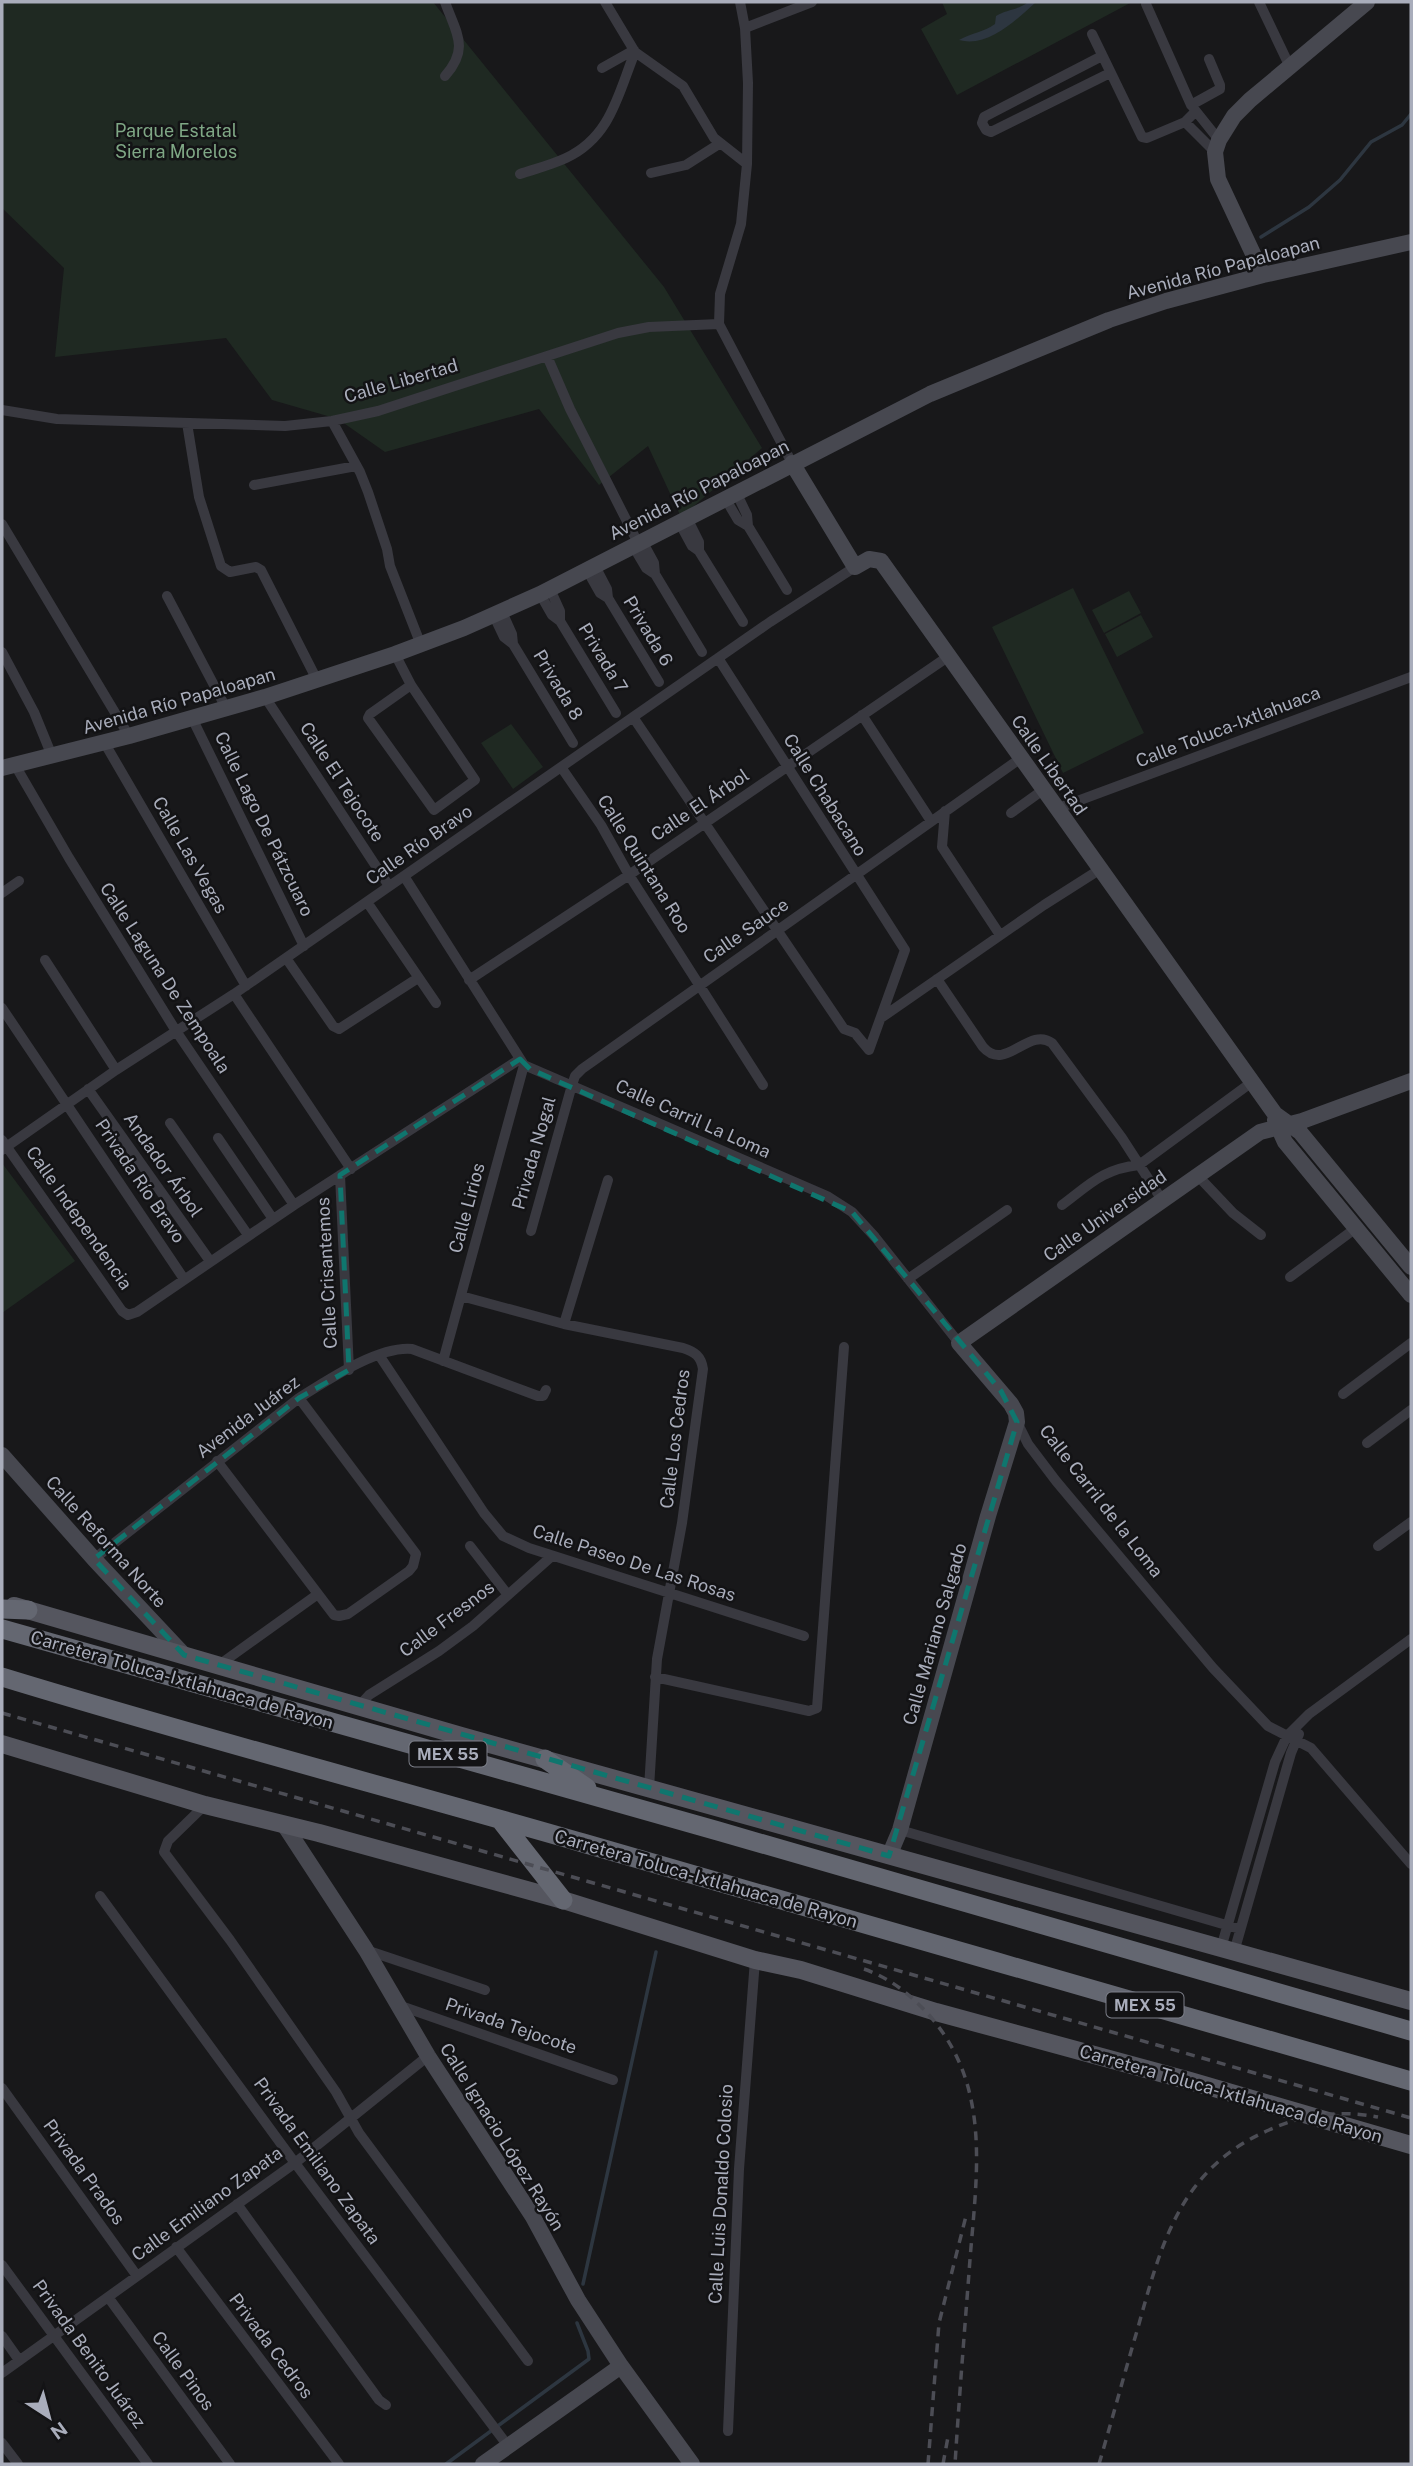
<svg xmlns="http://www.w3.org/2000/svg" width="1413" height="2466" viewBox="0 0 1413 2466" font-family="'Public Sans',sans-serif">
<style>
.green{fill:#1f2922}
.water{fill:#2d3640}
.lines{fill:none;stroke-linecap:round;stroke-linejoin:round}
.stream{stroke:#2d3640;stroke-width:3.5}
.street{stroke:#393940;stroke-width:10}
.secondary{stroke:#474850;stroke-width:16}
.primary{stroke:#55565f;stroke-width:18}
.highway{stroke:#646771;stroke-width:19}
.rail{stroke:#4c4d55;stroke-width:3.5;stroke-dasharray:9 7;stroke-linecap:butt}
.marked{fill:none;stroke:#0f766e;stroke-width:5;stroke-dasharray:14 9;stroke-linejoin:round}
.labels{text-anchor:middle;stroke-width:5;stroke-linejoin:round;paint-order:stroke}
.shield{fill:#131315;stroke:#7c7f89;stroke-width:2}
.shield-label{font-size:16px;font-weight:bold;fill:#a9adbb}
.park-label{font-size:18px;fill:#7fa785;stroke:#131315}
.street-label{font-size:18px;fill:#a9adbb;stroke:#131315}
</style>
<rect width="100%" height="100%" fill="#18181a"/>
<path class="green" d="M2,2H433L664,287L762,448L681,517L648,446L599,485L539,409L385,452L338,419L272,400L226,338L55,357L64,268L2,208Z
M942,2H1132L957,95L921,29L947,14Z
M1073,588L1144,733L1063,773L992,627Z
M1129,591L1141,613L1104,633L1092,610Z
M1141,615L1153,637L1117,657L1105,634Z
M511,724L543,767L513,789L481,743Z
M2,1163L75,1261L2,1313Z"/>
<path class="water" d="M1028,2H1036C1016,20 988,48 959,40C971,33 984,32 995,24L996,16C1007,9 1019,10 1028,2Z"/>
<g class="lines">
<path class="stream" d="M1261,237L1309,207L1340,180L1371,142L1402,125L1411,114
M583,2284L656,1952
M446,2464L589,2359L588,2351L577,2323"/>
<path class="street" d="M445,2C456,33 470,48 445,76
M605,2L635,52L683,86L714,138L747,164
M740,2L745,28L748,83L747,164L741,224L720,294L719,324L792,463
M1259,2L1290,67
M1146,4L1191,105L1219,140
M745,28L812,2
M1092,34L1142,137L1147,138L1185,122L1195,112
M1102,56L984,117L982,123L986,130L991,132L1110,73
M602,68L634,50
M1191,105L1220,89V85L1209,59
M1185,122L1215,152
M651,173L686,165L719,144
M520,174C535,169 551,165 566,158C611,137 618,94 635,52
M547,356L570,409L638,543
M2,410L57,419L285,426L332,421L378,411L618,333L649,327L719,324
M332,421L360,472L368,492L387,549L390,566L421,645
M187,423L199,497L221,566L230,572L256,567L261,570L317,680
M254,485L356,466
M736,492L747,515L748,526
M725,498L738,520L748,526L787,590
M687,518L699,542V551
M679,522L692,546L699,551L743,622
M2,524L129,736
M642,541L654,563L655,574L702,652
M633,546L646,568L655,574
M595,566L607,589L608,598
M587,570L600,593L608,598L659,682
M550,589L560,611V621
M540,594L552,615L560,621L616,713
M167,596L226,708
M502,612L512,634L513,644
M494,616L504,637L513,644L573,743
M2,652L34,712L52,756
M395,654L411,685L475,780L434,810L368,718L370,714L411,685
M718,658L905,950L869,1050
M265,697L389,886
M862,715L931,821
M633,717L844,1029L855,1033L869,1050
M192,718L304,946
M104,742L246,986
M15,765L69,858L176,1031L294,1205
M561,767L601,825L629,875L763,1085
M1056,809L1411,677
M945,811L942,847L1000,935
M1011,813L1043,790
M404,876L524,1065L827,1196L852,1212L875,1237L959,1343
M2,893L19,881
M367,902L436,1003
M286,958L333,1026L339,1029L418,978
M45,960L116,1070
M937,979L983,1047C1006,1073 1028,1026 1052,1043L1122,1138L1162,1200
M469,980L629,875L949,656
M234,994L351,1169
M2,1008L184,1279
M881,1018L1044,905L1099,870
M88,1089L210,1261
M170,1123L248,1235
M218,1138L273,1219
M2,1140L122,1311L128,1315L137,1312L294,1205L520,1059
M2,1150L116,1070L234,994L770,622L855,567
M340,1175L349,1370
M1197,1175L1233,1213L1261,1235
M1062,1205C1090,1184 1103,1169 1139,1165L1252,1082
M531,1231L572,1085L575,1076L582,1069L1021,758
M1290,1277L1356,1228
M908,1279L1007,1210
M461,1296L564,1324L683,1348C695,1352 701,1356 703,1369L682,1523L657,1659L649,1788
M564,1324L608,1180
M379,1355L484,1513L503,1536L529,1548L804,1636
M443,1361L524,1065
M1343,1394L1411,1343
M1017,1422L1028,1444L1056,1481L1213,1668L1268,1726L1311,1748L1411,1864
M1367,1443L1411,1410
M217,1461L334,1615L339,1616L348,1614L409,1571L413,1566L416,1554L299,1398
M470,1546L508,1595
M1378,1546L1411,1522
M94,1559L299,1398C328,1380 378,1346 412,1349L538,1396H543L546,1390
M219,1665L318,1594
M655,1677L809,1711L817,1708L844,1347
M359,1706L369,1695L439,1651L473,1626L552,1556
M205,1805L168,1841L164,1852L230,1940L336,2092L359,2133L528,2361
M900,1830L1240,1929
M100,1896L295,2163L508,2446
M1221,1948L1275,1762L1287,1736L1309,1714L1411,1639
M366,1950L485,1990
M1234,1952L1291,1753L1299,1734
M398,2005L613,2080
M2,2088L137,2276
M237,2204L379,2400L386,2405
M176,2247L339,2464
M2,2265L148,2464
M108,2297L230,2464
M2,2336L19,2360
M2,2373L295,2163L428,2056
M728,2431L739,2169L755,1960
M2,2443L18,2464"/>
<path class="secondary" d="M1263,275L1218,179L1215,152L1219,140L1234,116L1250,100L1367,2
M792,463L855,567L869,559L881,561L1275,1114L1300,1132L1411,1267
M2,768L129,736L265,697L395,654L464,628L540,594L930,394L1109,320L1166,301L1263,275L1411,242
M1275,1120L1285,1142L1411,1295
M2,1455L94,1559L184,1655
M285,1826L366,1950L428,2056L533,2217L578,2300L621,2366L692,2464
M889,1856L900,1830L988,1516L1017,1422L1016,1413L1011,1404L959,1343L1260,1132L1302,1121L1411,1081
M483,2464L621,2366"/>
<path class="primary" d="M14,1606L461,1736L1411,2001
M2,1744L205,1805L319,1833L563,1900L755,1960L801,1970L936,2012L1190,2081L1411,2145"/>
<path class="highway" d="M2,1609L28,1610
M2,1629L718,1831L1411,2031
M2,1677C194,1736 389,1787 583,1843C859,1922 1135,2002 1411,2081
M545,1759L587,1788
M501,1821L563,1900"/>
<path class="rail" d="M2,1713L1411,2118
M864,1969C890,1978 911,1995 929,2015C995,2090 975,2182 969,2273C964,2337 959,2401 955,2464
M928,2464L939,2323L966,2216
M943,2464L948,2437
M1099,2464C1112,2420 1124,2375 1137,2331C1161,2245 1179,2169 1269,2130C1304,2114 1340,2110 1378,2117"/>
</g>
<path class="marked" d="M520,1059L530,1069L852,1212L1001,1391L1017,1422L889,1856L184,1655L94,1559L299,1398L349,1370L340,1175Z"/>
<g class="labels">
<g class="shield">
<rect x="409.5" y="1741.5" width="77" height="25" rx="5"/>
<rect x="1106.5" y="1992.5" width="77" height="25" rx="5"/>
</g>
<g class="shield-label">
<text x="448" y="1760">MEX 55</text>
<text x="1145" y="2011">MEX 55</text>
</g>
<g class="park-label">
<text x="176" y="137">Parque Estatal<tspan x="176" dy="21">Sierra Morelos</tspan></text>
</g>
<g class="street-label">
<text transform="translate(1223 268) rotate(-15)" y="6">Avenida Río Papaloapan</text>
<text transform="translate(401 381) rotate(-16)" y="6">Calle Libertad</text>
<text transform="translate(699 490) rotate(-27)" y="6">Avenida Río Papaloapan</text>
<text transform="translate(648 631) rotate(59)" y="6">Privada 6</text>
<text transform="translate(603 658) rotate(59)" y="6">Privada 7</text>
<text transform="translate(558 685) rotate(59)" y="6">Privada 8</text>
<text transform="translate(179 701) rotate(-16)" y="6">Avenida Río Papaloapan</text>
<text transform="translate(1228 727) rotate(-21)" y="6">Calle Toluca-Ixtlahuaca</text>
<text transform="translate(1049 765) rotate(55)" y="6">Calle Libertad</text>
<text transform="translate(342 782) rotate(57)" y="6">Calle El Tejocote</text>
<text transform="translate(825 795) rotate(58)" y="6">Calle Chabacano</text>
<text transform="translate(700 805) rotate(-34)" y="6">Calle El Árbol</text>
<text transform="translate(264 824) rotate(64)" y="6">Calle Lago De Pátzcuaro</text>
<text transform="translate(419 845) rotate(-35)" y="6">Calle Río Bravo</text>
<text transform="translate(190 855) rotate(60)" y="6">Calle Las Vegas</text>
<text transform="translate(644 864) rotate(58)" y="6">Calle Quintana Roo</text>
<text transform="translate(746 931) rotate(-35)" y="6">Calle Sauce</text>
<text transform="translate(165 978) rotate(57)" y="6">Calle Laguna De Zempoala</text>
<text transform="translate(693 1119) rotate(24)" y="6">Calle Carril La Loma</text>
<text transform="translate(534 1153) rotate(-74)" y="6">Privada Nogal</text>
<text transform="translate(163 1165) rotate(55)" y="6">Andador Árbol</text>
<text transform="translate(140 1181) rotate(56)" y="6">Privada Río Bravo</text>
<text transform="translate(467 1208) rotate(-75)" y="6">Calle Lirios</text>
<text transform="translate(1105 1216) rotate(-35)" y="6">Calle Universidad</text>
<text transform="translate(79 1218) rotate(55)" y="6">Calle Independencia</text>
<text transform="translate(327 1273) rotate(-93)" y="6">Calle Crisantemos</text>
<text transform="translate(248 1417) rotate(-37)" y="6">Avenida Juárez</text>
<text transform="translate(675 1439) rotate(-83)" y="6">Calle Los Cedros</text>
<text transform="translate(1101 1501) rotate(52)" y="6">Calle Carril de la Loma</text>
<text transform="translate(106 1542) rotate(48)" y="6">Calle Reforma Norte</text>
<text transform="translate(634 1563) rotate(18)" y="6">Calle Paseo De Las Rosas</text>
<text transform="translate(447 1619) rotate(-37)" y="6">Calle Fresnos</text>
<text transform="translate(935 1634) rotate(-74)" y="6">Calle Mariano Salgado</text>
<text transform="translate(182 1680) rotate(16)" y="6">Carretera Toluca-Ixtlahuaca de Rayon</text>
<text transform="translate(706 1879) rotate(16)" y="6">Carretera Toluca-Ixtlahuaca de Rayon</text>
<text transform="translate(511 2026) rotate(19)" y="6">Privada Tejocote</text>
<text transform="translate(1231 2094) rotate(16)" y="6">Carretera Toluca-Ixtlahuaca de Rayon</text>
<text transform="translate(502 2137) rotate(58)" y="6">Calle Ignacio López Rayón</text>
<text transform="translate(317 2161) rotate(54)" y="6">Privada Emiliano Zapata</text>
<text transform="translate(84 2172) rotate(54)" y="6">Privada Prados</text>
<text transform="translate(721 2194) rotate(-87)" y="6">Calle Luis Donaldo Colosio</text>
<text transform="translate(207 2204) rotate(-36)" y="6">Calle Emiliano Zapata</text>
<text transform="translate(271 2346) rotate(53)" y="6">Privada Cedros</text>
<text transform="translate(89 2354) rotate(54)" y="6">Privada Benito Juárez</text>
<text transform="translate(183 2371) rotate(54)" y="6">Calle Pinos</text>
</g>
</g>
<rect width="1413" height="2466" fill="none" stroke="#a9adbb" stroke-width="7"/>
<g transform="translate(49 2417) rotate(144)" stroke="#131315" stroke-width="5" paint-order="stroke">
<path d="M0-5L12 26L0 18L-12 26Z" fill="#a9adbb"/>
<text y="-10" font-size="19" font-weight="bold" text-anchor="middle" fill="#a9adbb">N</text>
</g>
</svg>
